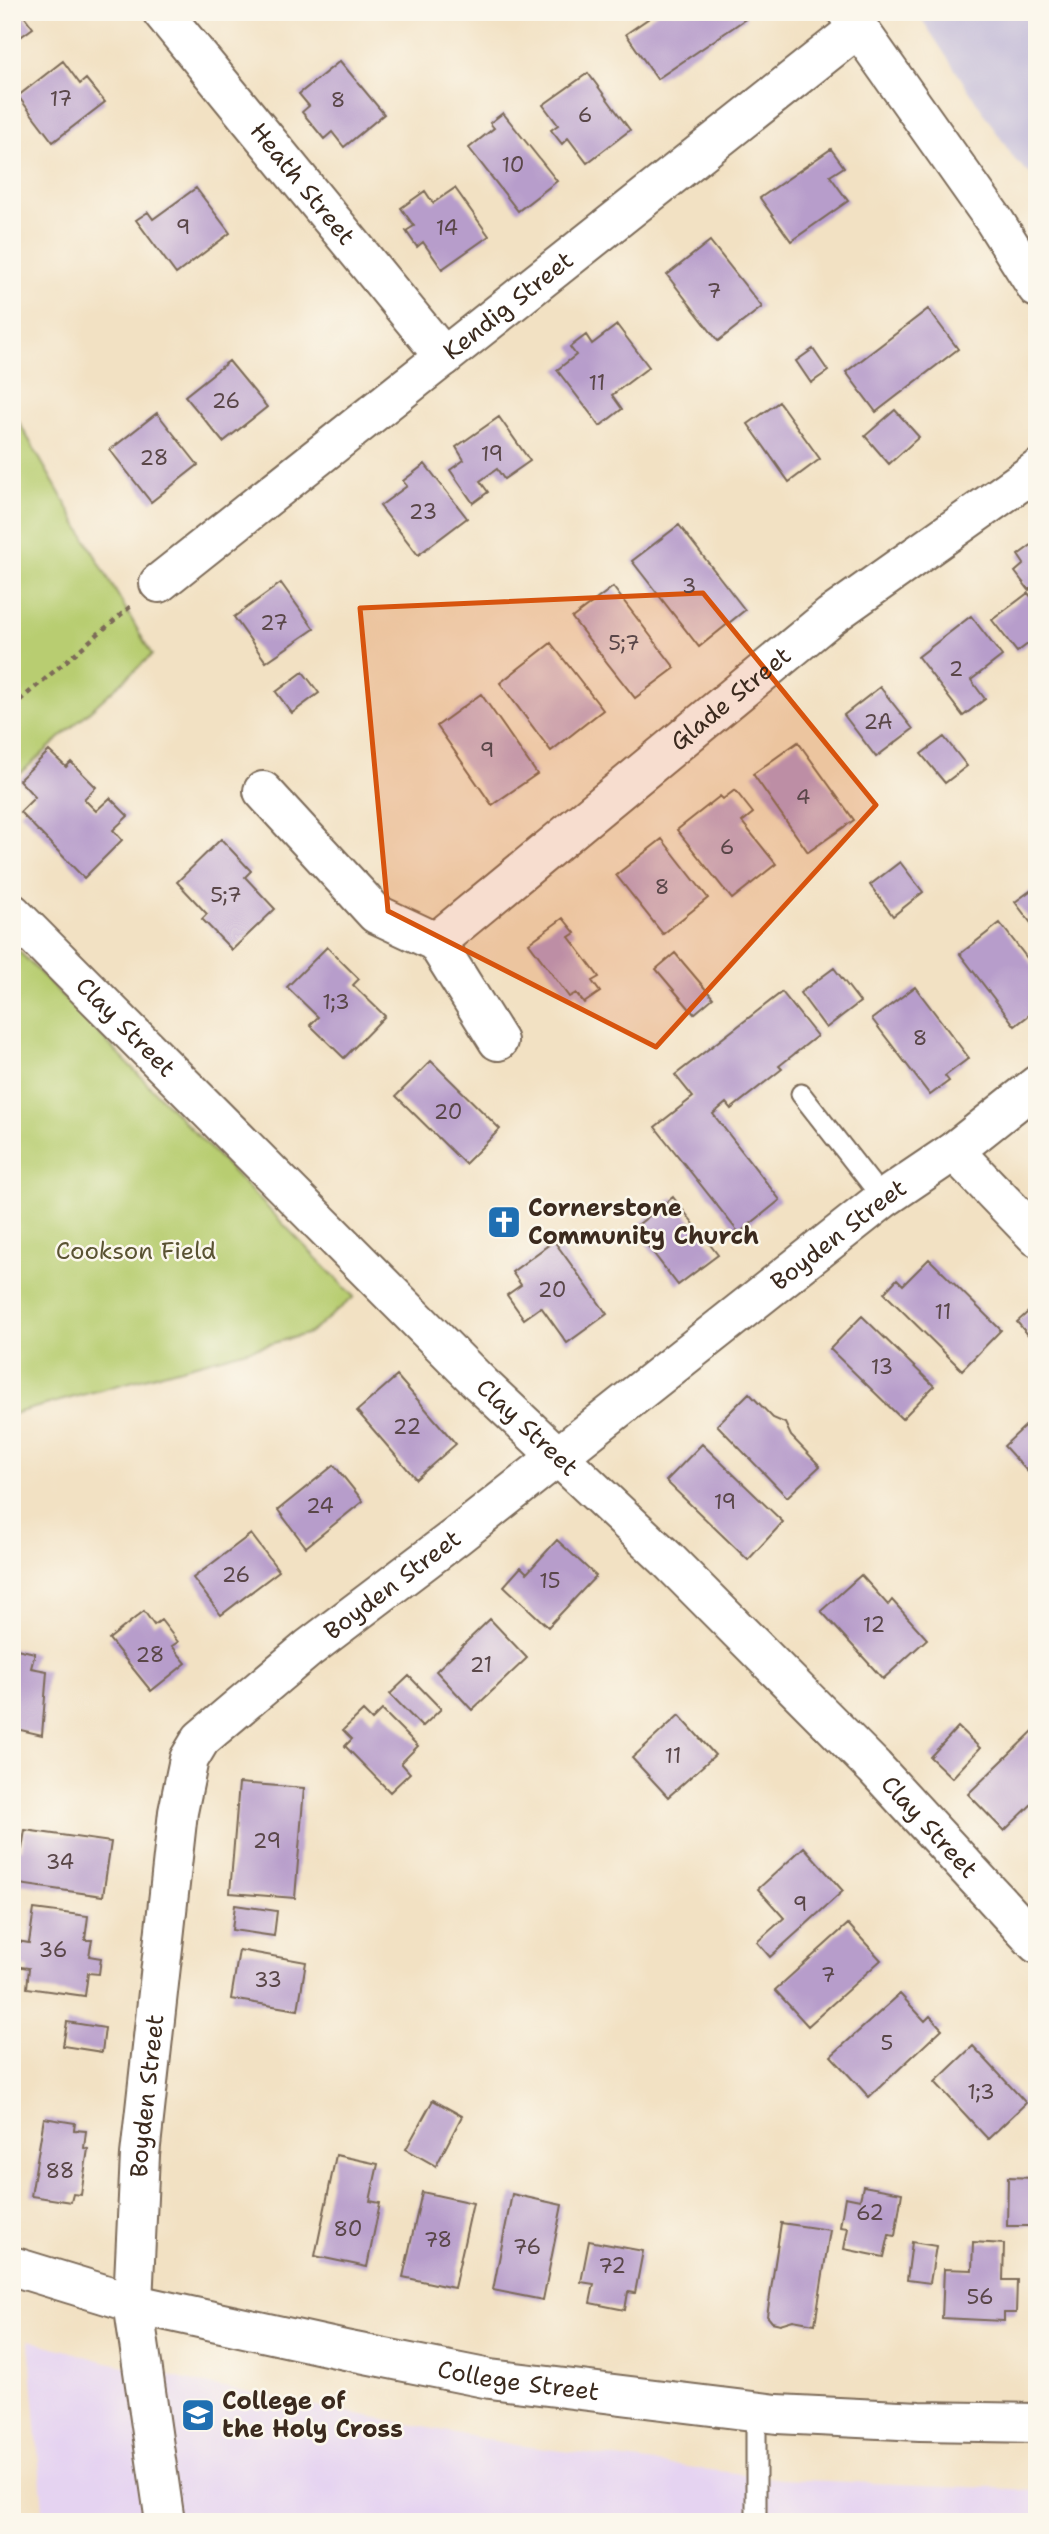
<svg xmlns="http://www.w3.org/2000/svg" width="1049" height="2534" viewBox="0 0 1049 2534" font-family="'Shantell Sans',sans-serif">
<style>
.built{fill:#e5d3f1}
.industrial{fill:#c7c0d9}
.green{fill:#b8cd71;stroke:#7a7c48;stroke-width:2}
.building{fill:#b79dcb}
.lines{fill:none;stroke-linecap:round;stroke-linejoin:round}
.lane-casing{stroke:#7b6a58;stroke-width:23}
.street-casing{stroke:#7b6a58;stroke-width:42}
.secondary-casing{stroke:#7b6a58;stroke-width:42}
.primary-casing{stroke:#7b6a58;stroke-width:42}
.path{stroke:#7b6a58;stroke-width:4.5;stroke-dasharray:5 5;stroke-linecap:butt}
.lane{stroke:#fff;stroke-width:19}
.street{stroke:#fff;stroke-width:38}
.secondary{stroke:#fff;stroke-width:38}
.primary{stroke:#fff;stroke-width:38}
.marked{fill:#d7540e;fill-opacity:0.2;stroke:#d7540e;stroke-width:5;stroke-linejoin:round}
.labels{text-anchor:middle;stroke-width:5;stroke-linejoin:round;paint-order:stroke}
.number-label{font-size:21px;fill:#5a4749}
.street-label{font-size:24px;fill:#3b2a1e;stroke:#fbf7ec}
.poi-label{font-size:24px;font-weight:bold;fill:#3b2a1e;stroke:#fbf7ec;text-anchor:start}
.park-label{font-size:24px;fill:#5a5333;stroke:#fbf7ec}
</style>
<rect width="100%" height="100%" fill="#fbf7ec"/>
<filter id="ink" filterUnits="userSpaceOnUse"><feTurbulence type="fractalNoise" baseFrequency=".0143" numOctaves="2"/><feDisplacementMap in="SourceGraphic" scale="14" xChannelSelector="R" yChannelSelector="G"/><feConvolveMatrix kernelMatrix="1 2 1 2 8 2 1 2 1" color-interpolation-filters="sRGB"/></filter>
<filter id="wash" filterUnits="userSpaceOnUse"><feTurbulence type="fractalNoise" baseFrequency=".00686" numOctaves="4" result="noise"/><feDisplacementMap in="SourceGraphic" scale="28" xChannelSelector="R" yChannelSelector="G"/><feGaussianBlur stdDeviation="1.57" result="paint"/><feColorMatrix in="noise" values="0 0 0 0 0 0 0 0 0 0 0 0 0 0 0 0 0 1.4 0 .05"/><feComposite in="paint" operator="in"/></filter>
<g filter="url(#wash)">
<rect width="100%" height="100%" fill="#f2e1c3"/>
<path class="built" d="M29,2340L103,2361L204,2384L516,2445L781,2479L1037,2490V2522H44Z"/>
<path class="industrial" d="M917,12H1037V180L1015,160Z"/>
<path class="green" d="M12,410L152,655L12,781Z
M12,944L354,1297L310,1333L16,1413L12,1416Z"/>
<g id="blocks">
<path class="building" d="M12,12H21L33,28L12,43Z
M658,12H743L747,18L657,79L626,34Z
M63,61L80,84L86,79L105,102L53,142L18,96Z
M340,61L384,114L344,147L332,132L324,139L302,112L309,106L299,94Z
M588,73L630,130L587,163L568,138L562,144L551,130L558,125L543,105Z
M503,113L557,181L518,211L469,148L494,128L490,123Z
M831,149L844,167L830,176L848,201L791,241L760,198Z
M196,188L230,233L176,274L136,220L148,212L153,219Z
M455,188L489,236L442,269L423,242L417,247L406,231L414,226L401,208L425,191L433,203Z
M710,241L762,307L718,341L667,275Z
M928,309L958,349L876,412L846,372Z
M617,325L649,367L612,395L622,409L600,426L557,370L576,355L570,347L586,335L592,344Z
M813,349L828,371L811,383L796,361Z
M229,361L267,407L223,442L185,396Z
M779,402L820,459L789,482L748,424Z
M895,410L919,437L889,464L865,436Z
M157,413L198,465L151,502L110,450Z
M499,417L530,461L504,479L497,469L480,481L488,492L473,503L450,470L464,460L456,447Z
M425,464L467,518L418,555L380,506L407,486L403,481Z
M679,525L745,610L699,647L632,561Z
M1037,541V591L1033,587L1029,590L1015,572L1024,564L1018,555Z
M281,583L314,629L266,662L234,617Z
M613,587L675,668L635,698L572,618Z
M1028,593L1037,604V637L1017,652L992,620Z
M971,616L1002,656L971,680L985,699L963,716L918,657Z
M551,643L603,710L551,751L500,683Z
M303,672L319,693L292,713L276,692Z
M880,687L913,729L876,757L844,715Z
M481,694L537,774L492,805L437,726Z
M944,737L967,766L945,783L921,754Z
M798,742L854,820L808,852L753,774Z
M49,751L66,767L71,762L96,787L84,799L96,811L110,798L128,816L113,830L122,840L84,878L20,812L35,797L19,780Z
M735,790L753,813L742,822L776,864L732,899L677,830L720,796L723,799Z
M221,839L251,871L245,877L275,909L232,950L202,919L207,914L177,882Z
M662,839L708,898L663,934L616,875Z
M900,862L923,892L893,916L870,885Z
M1037,886V931L1015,902Z
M563,918L575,933L569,937L599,977L592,981L600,992L584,1003L576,993L569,997L529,943Z
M1000,923L1037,971V1009L1015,1026L960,954Z
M327,947L359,979L353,985L385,1016L344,1058L310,1025L318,1017L287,987Z
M675,953L713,998L694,1014L656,969Z
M834,968L860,1002L826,1028L800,993Z
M915,987L969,1058L945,1076L949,1081L930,1095L872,1019Z
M782,992L817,1036L779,1066L782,1069L731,1109L726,1103L713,1114L780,1200L739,1233L655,1127L693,1097L675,1075Z
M431,1061L500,1129L465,1164L396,1096Z
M673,1197L718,1255L678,1285L634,1228Z
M554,1241L607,1314L567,1343L541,1307L524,1319L507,1295L521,1285L512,1272Z
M929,1259L1001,1330L962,1370L884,1293L897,1279L903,1285Z
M1037,1304V1345L1017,1322Z
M862,1316L934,1386L902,1419L830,1349Z
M397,1376L456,1444L416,1479L357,1411Z
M749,1393L773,1418L785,1423L791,1436L820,1466L787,1497L717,1425Z
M1037,1415V1482L1004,1446Z
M702,1444L783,1522L748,1560L666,1481Z
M334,1465L363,1501L306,1547L278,1510Z
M251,1534L279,1571L221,1615L193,1578Z
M557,1540L596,1576L548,1627L504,1586L521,1567L527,1573Z
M861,1575L888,1605L892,1600L927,1639L883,1679L821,1611Z
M144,1611L154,1625L161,1620L178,1642L172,1646L186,1663L151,1691L109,1639Z
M490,1619L527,1658L472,1710L436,1671Z
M12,1648L35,1653L31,1668L47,1671L42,1735L12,1728Z
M409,1676L441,1709L422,1727L390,1694Z
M382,1710L418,1746L401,1763L410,1773L390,1792L345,1746L352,1739L343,1730L363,1711L372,1720Z
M679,1715L715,1755L668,1797L632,1758Z
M958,1727L980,1748L952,1778L930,1757Z
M1034,1730L1037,1732V1799L1004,1831L968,1794Z
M239,1783L304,1788L295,1898L230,1893Z
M25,1830L111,1842L103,1896L19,1884L20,1876L12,1875V1848L22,1849Z
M804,1847L843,1891L770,1957L757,1942L784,1918L758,1889Z
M235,1905L277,1911L274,1936L232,1930Z
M34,1909L88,1916L85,1940H92L89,1956L101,1958L99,1974L88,1973L85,1996L27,1988L29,1968L14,1966L17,1941L29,1943Z
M848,1924L881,1960L808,2026L775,1990Z
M239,1950L306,1962L298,2010L231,1999Z
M900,1994L925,2021L930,2016L942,2029L869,2097L831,2056Z
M67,2022L105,2028L102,2052L63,2046Z
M973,2046L1026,2103L988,2139L935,2082Z
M433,2100L462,2116L436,2166L406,2149Z
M44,2118L75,2123L74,2130L86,2131L84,2148L88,2149L81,2195L73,2194L71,2202L31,2196Z
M336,2155L378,2164L370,2201L380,2203L367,2267L315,2256Z
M1008,2177L1034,2178L1033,2226H1007Z
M863,2186L902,2193L895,2236L889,2235L884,2257L844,2249L848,2228L840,2227L845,2197L860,2200Z
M422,2192L473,2203L454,2288L403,2277Z
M512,2194L562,2205L543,2300L493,2290Z
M781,2223L830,2230L815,2324L793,2320L780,2324L772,2322L767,2316Z
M589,2241L643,2251L635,2293L628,2292L625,2310L590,2303L594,2284L581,2282Z
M912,2242L936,2246L930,2283L907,2280Z
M973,2242L1004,2244L1003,2280H1017L1016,2313H1004V2321L942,2318L944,2269L972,2270Z"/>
</g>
</g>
<g filter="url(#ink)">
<use href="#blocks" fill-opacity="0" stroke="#7b6a58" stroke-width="2"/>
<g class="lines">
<g class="lane-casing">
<path id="lane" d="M801,1094L883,1199
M756,2522V2412"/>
</g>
<g class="street-casing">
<g id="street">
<path id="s1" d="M162,12L444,357"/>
<path id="s2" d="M159,583L858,28"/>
<path d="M263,791L376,914L436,942L498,1041"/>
<path id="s3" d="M12,913L480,1383L667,1559L874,1767L1037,1944"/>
<path id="s4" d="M436,942L831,616L1037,470"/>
<path d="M954,1151L1037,1237"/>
<path id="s5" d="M165,2522L133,2302L140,2155L178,1812L189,1759L201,1739L309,1648L457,1536L883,1199L954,1151L1037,1085"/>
</g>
</g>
<g class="secondary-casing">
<g id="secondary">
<path id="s6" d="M12,2266L140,2305L345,2350L490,2379L777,2414L920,2421L1037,2423"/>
</g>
</g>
<g class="primary-casing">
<path id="primary" d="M847,12L994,220L1037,288"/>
</g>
<path class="path" d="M12,707L131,606"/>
<use href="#lane" class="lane"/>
<use href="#street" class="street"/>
<use href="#secondary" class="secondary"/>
<use href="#primary" class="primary"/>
</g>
</g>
<path class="marked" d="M703,593L876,805L656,1047L388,911L360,608Z"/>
<defs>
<g id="church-square" transform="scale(1.75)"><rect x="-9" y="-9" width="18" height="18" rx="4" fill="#1f6fb2" stroke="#fbf7ec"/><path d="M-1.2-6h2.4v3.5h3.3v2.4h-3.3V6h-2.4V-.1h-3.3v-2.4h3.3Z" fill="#fff"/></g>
<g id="university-square" transform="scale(1.75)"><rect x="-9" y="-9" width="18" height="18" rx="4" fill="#1f6fb2" stroke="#fbf7ec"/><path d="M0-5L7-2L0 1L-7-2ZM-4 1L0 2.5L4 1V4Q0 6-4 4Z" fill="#fff"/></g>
</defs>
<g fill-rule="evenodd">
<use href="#church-square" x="504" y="1222"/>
<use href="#university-square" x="198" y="2415"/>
</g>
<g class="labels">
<g class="number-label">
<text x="61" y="106">17</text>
<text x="338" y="107">8</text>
<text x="585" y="122">6</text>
<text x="513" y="172">10</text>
<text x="183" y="234">9</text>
<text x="447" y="235">14</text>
<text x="714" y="298">7</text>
<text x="597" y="390">11</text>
<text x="226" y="408">26</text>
<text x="492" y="461">19</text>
<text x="154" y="465">28</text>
<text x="423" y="519">23</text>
<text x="689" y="593">3</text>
<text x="274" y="630">27</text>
<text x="624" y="650">5;7</text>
<text x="956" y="676">2</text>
<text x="878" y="729">2A</text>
<text x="487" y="757">9</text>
<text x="803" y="804">4</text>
<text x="727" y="854">6</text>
<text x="662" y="894">8</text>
<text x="226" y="902">5;7</text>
<text x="336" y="1009">1;3</text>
<text x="920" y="1045">8</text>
<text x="448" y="1119">20</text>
<text x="552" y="1297">20</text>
<text x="943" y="1319">11</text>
<text x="882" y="1374">13</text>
<text x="407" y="1434">22</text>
<text x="725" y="1509">19</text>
<text x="320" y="1513">24</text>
<text x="236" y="1582">26</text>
<text x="550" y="1588">15</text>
<text x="874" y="1632">12</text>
<text x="150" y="1662">28</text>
<text x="481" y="1672">21</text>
<text x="673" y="1763">11</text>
<text x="267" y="1848">29</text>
<text x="60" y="1869">34</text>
<text x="800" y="1911">9</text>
<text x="53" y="1957">36</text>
<text x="828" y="1982">7</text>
<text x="268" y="1987">33</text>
<text x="887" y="2050">5</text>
<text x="981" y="2099">1;3</text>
<text x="60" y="2178">88</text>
<text x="870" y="2220">62</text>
<text x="348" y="2236">80</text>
<text x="438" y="2247">78</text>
<text x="527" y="2254">76</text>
<text x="612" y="2273">72</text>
<text x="980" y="2304">56</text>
</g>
<g class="street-label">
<text dy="8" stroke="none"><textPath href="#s1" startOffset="222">Heath Street</textPath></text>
<text dy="8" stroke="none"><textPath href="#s2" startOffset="446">Kendig Street</textPath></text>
<text dy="8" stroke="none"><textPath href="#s4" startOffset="382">Glade Street</textPath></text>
<text dy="8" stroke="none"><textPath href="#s3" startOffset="161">Clay Street</textPath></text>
<text dy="8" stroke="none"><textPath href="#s5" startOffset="1605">Boyden Street</textPath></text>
<text dy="8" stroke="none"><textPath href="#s3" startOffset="728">Clay Street</textPath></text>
<text dy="8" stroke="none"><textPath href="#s5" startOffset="1038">Boyden Street</textPath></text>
<text dy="8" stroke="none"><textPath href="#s3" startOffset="1295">Clay Street</textPath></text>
<text dy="8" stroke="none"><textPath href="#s5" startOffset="429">Boyden Street</textPath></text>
<text dy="8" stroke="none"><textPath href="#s6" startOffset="520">College Street</textPath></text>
</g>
<g class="poi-label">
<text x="528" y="1216">Cornerstone<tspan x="528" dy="28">Community Church</tspan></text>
<text x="222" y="2409">College of<tspan x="222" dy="28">the Holy Cross</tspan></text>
</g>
<g class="park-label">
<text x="136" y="1259">Cookson Field</text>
</g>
</g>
<rect width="1049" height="2534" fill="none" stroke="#fbf7ec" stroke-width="42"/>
</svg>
